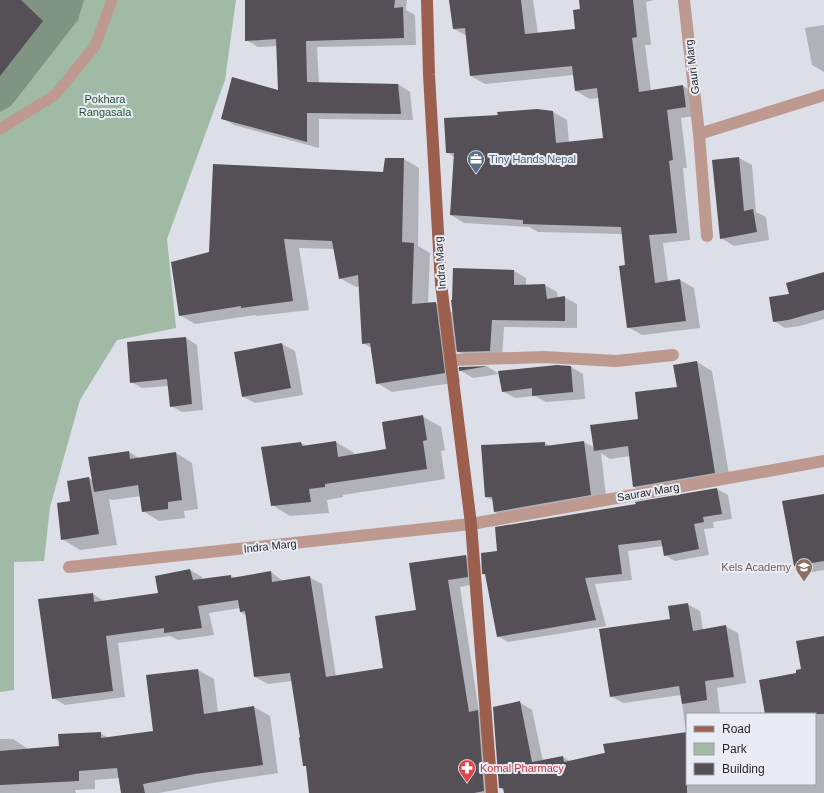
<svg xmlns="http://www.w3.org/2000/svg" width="824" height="793" viewBox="0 0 824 793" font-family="Arial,sans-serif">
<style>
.green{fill:#a0baa5}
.shadow{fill:#0003}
.building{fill:#555056}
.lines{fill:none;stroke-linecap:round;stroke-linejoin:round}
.lane{stroke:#be9990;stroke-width:11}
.street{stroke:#be9990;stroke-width:12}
.primary{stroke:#9c5e4d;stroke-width:12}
.labels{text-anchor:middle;stroke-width:4;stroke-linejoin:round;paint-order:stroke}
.street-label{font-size:11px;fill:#28292c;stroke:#e9ecf4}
.park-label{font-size:11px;fill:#245031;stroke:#e9ecf4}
.service-label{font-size:11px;fill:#4e5e75;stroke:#e9ecf4;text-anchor:start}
.education-label{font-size:11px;fill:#785e54;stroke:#e9ecf4;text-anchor:end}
.health-label{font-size:11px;fill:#be3a42;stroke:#e9ecf4;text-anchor:start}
</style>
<rect width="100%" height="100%" fill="#dcdfe7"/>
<path class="green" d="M0,0H236L225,80L167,239L176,328L117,340L80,400L50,507L44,561L14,562V690L0,692Z"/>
<path class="shadow" d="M0,0H84L78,20L11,106L0,112Z
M246,0H407L406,10L415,15L416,45L317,47L319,83L398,84L410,92L413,120L319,119V148L234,125L222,118L279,91L277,46L258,47L246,40Z
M449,0H533L538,34L576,30L581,10L580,0H654L646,2L651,45H645L651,91L683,86L697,94L700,115L681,118L687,168H683L690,240L663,243L668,282L680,280L694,288L700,328L642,335L628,327L626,266L623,234L538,232L529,227L464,223L451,215L454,157L447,152L553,112L567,120L569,143L605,139L599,98L590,99L576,91L574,75L485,84L471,76L467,36L454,29Z
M824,25V72L812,65L805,28Z
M739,158L752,165L756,212L766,217L769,240L734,246L721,238L713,160Z
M404,159L419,168L418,246L430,253L428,304L435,303L453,313L514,271L526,278V286L545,285L557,292L558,298L564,297L577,304V328L504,327L502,358L471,359L456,350L458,368L488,367L499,374L473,378L458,369L460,382L392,392L377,383L371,348L363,343L360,286L356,287L340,278L334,249L299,248L309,310L257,316L255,315L195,324L180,315L210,253L384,173Z
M824,273V319L800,326L785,328L774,321L790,295Z
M186,338L197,345L203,410L182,412L171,406L169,386L142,388L131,382Z
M282,344L295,351L303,395L255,403L242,396Z
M697,362L712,371L730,481L649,496L634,487L630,456L610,459L601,453L607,504L511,521L495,512L494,501L485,497L544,443L551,446L584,442L595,448L639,419L678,387Z
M571,367L583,374L585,399L546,402L535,396L515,398L502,391Z
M422,416L441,427L445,450L441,451L445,479L343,495V497L327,500L329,513L290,516L272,505L301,443L307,446L336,442L354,453V455L387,450Z
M129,452L141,459L176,453L192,463L198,509L184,511L185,518L159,521L143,511L141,496L112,500L109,499L117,545L80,550L62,539L71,502L89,478L94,481Z
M717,489L728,495L732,519L713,522L714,528L704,529L709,555L675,561L665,555L663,546L628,551L632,580L595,584L606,626L508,642L498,636L487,576L483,574L498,552L637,505L636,503Z
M824,500V570L807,573L795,566Z
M466,556L478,563L480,583L460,587L479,712L490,718L496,793H310L307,767L304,765L292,681L268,684L255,677L247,616L240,612V608L209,613L214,635L178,640L170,636L118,643L125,697L65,705L53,698L93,594L105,602L159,594L190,570L202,577L203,580L231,576L235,578L271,572L283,581L309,577L322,584L336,677L384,669L417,611Z
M687,604L700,611L703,630L725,626L738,633L746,683L717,688L720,714H687V784H815V714H766L803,670L824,637V793H505L504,790L500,788L519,702L532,710L543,761L563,757L570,761L686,733L681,695L623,703L611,696L671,619Z
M198,670L214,679L218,713L254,707L270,716L278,773L212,783L159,793H123L120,778L95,780V789L75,790L76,793H0V739H13L28,749L60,747L100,733L109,738L154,732L147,676Z"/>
<path class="building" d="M0,0H21L43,21L0,76Z
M245,0H395L394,8L403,7L404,38L306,41L307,82L398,84L401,114L307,113V142L221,119L232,77L278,90L276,39L245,41Z
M449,0H521L525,34L575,29L573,10L580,9L579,0H633L637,37L632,38L639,92L683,85L686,107L667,110L673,160L669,161L677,233L649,235L655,283L680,279L686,321L627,328L619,266L625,265L621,227L523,224V220L450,215L454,153H446L444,118L498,115L497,112L537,109L553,111L556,143L603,138L597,88L575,91L572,66L470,76L465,28L453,29Z
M739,157L744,211L753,209L757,232L720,239L712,160Z
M385,158H404L402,242L414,243L412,304L436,302L445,373L376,384L370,343L362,344L358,275L339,279L332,241L284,239L293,301L241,308V306L179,316L171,262L209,252L213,164L383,172Z
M453,268L514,270V285L545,284L547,299L565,296V321L492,320L490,351L457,352L451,300H452Z
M824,272V310L788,320L773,322L769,297L789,294L786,283Z
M186,337L192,404L170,407L167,379L130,383L127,342Z
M282,343L291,388L242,397L234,352Z
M697,361L715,473L633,487L628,446L594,451L590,425L638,419L635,392L677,387L673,365Z
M557,365L571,366L573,392L532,396V388L502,392L498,371Z
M489,366L459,371V367Z
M423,415L427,440L423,441L427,469L325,484V487L309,489L311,502L271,506L261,447L301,442L302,446L336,441L338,457L386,449L382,422Z
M584,441L591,495L494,512L492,497H485L481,445L545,442V446Z
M129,451L130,459L176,452L182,500L168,502V509L142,512L138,485L94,492L88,457Z
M89,477L99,534L61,540L57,503L70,501L67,481Z
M717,488L722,514L703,517L704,522L694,524L699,549L664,556L661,540L618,545L622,574L585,578L596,620L497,637L485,574H482L481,553L497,551L495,527L636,504L635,502Z
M824,494V561L794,566L782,501Z
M466,555L468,577L448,580L469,712L478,710L484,791L474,793H309L306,766H303L299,738L300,737L290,673L254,677L245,611L240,612L238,600L198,606L202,628L164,633V628L106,636L113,691L52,699L38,599L93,593L94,602L158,593L155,576L190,569L193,580L231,575V578L271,571L272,582L310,576L326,677L383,668L375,616L416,610L409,563Z
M688,603L693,631L726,625L734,677L705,681L707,700L682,704L679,686L610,697L599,629L670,619L668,606Z
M824,636V714H765L759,680L796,673V670L801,669L796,641Z
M198,669L204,714L254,706L263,765L195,774L143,784L145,793H121L117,768L79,771V781L0,785V751L59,746L58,734L101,732V738L153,731L146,675Z
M520,701L532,762L563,756L564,762L605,753L603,744L687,732V793H504L503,788H499L493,707Z"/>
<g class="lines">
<path class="lane" d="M0,129L55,95L95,46L112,0"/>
<path class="street" d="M684,0L699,134L707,236
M699,134L824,95
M451,360L544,357L616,361L673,355
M69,567L471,524L824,461"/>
<path class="primary" d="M427,0L429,75L441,284L471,524L492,793"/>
</g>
<defs>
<g id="office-pin" transform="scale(0.9)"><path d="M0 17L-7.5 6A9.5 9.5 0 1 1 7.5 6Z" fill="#5c6f8a" stroke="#e9ecf4"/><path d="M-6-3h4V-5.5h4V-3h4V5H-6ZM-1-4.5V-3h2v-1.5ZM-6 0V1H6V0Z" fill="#fff"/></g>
<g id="school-pin" transform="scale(0.9)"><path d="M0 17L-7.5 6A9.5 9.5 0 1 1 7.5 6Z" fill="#8d6e63" stroke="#e9ecf4"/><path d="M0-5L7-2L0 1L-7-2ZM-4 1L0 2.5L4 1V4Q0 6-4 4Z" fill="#fff"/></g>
<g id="pharmacy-pin" transform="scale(0.9)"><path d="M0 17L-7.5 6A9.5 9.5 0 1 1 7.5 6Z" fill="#e0444e" stroke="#e9ecf4"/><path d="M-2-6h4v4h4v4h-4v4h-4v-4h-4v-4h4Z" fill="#fff"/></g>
</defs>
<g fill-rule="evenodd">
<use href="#office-pin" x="476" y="159"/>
<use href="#school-pin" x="804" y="567"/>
<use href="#pharmacy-pin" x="467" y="768"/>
</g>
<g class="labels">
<g class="street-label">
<text transform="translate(692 67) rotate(-97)" y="4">Gauri Marg</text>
<text transform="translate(440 263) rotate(-94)" y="4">Indra Marg</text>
<text transform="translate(648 492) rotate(-10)" y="4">Saurav Marg</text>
<text transform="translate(270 546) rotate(-6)" y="4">Indra Marg</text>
</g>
<g class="park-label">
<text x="105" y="103">Pokhara<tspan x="105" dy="13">Rangasala</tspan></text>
</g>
<g class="service-label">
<text x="489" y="163">Tiny Hands Nepal</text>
</g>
<g class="education-label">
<text x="791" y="571">Kels Academy</text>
</g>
<g class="health-label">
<text x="480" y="772">Komal Pharmacy</text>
</g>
</g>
<rect x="686" y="713" width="130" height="72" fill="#e9ecf4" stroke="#9c9ea4"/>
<rect x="694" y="726" width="20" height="6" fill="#9c5e4d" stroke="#9c9ea4"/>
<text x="722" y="733" font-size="12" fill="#28292c">Road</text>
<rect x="694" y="743" width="20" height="12" fill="#a0baa5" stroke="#9c9ea4"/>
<text x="722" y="753" font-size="12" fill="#28292c">Park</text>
<rect x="694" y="763" width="20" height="12" fill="#555056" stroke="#9c9ea4"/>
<text x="722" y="773" font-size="12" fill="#28292c">Building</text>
</svg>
